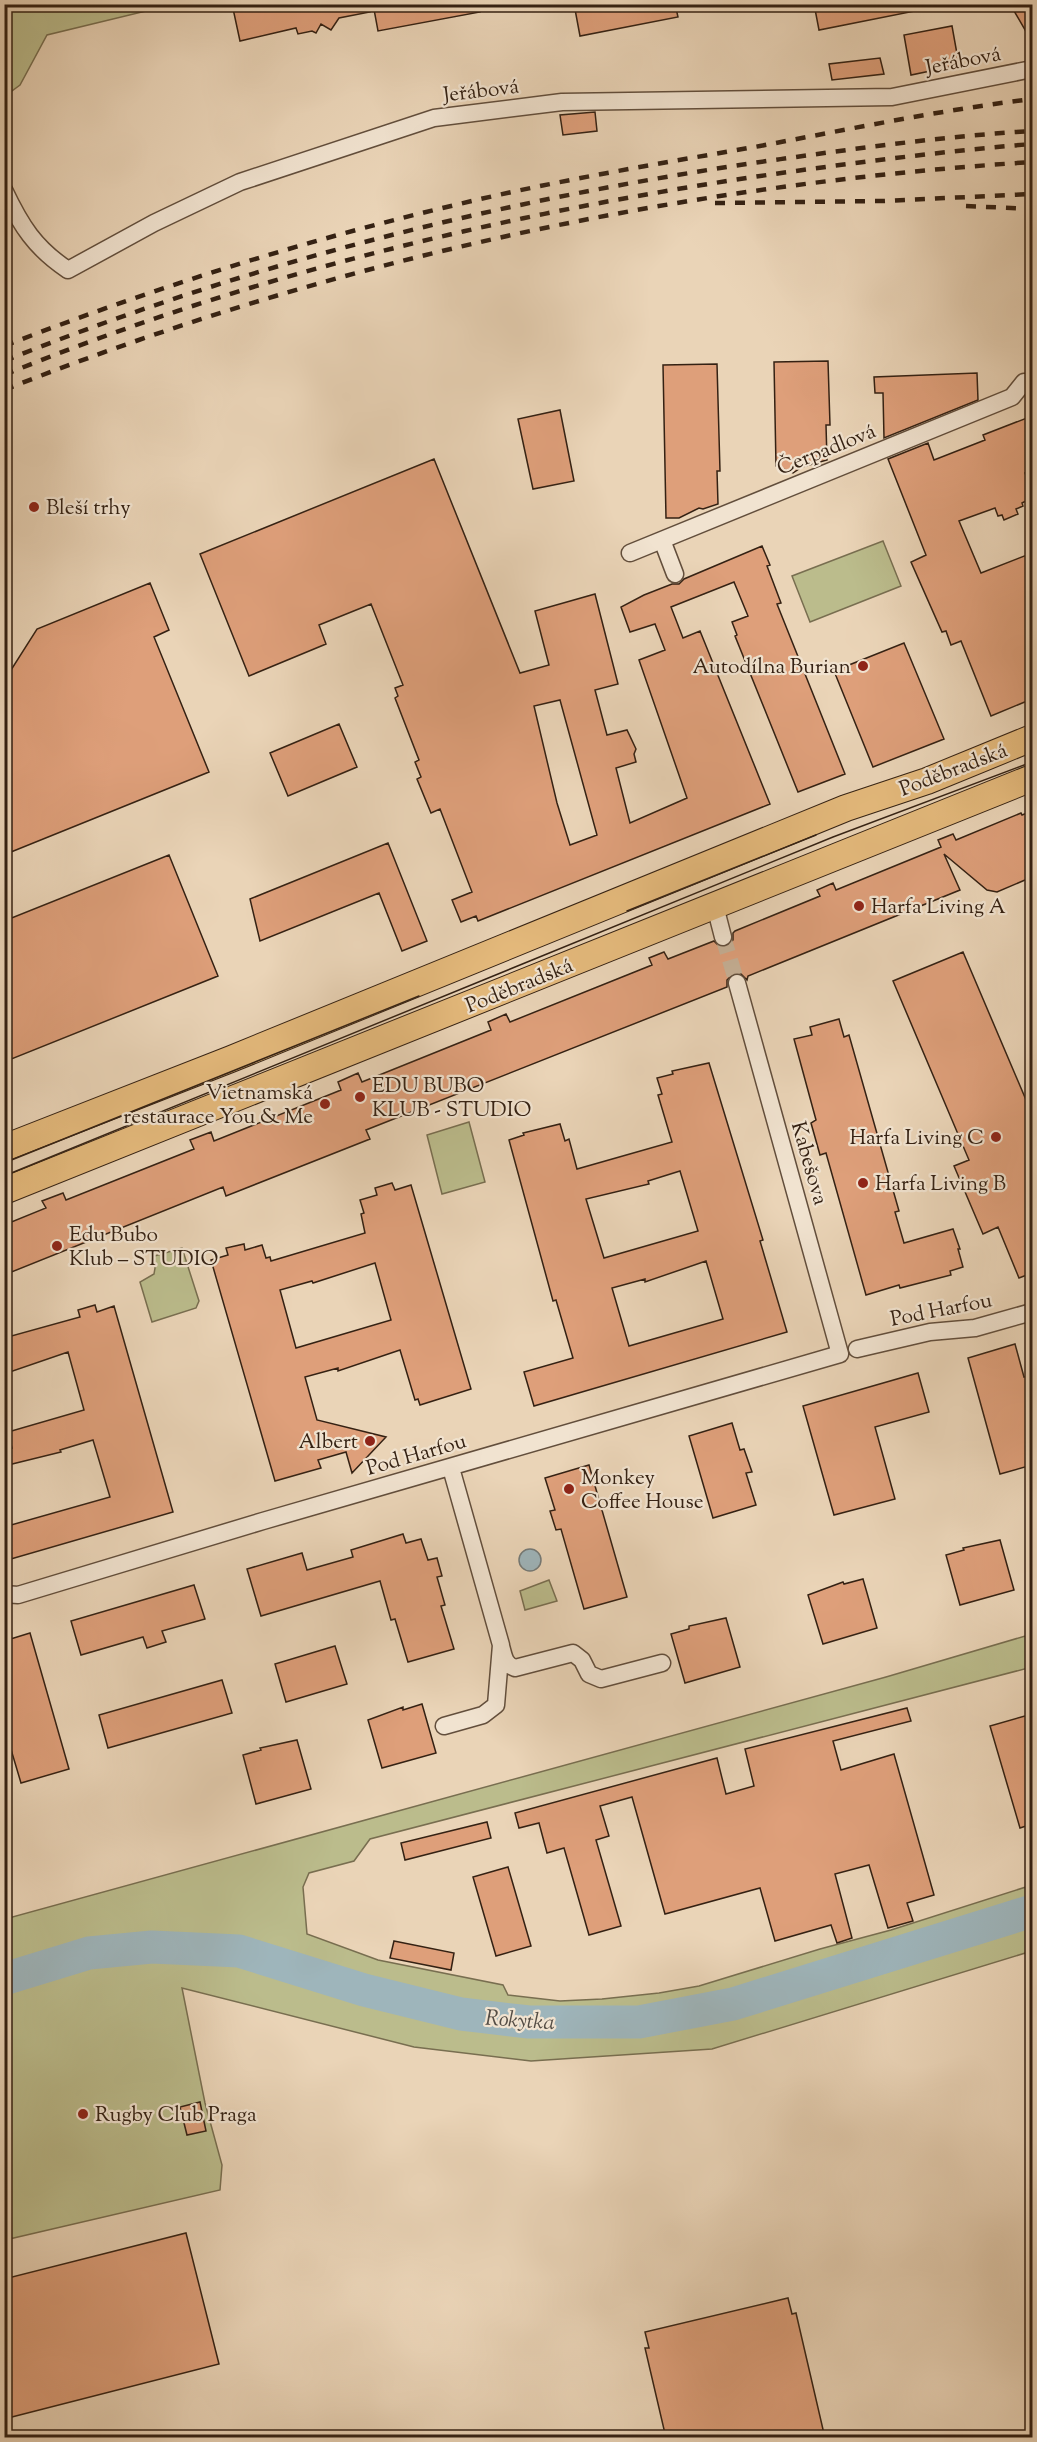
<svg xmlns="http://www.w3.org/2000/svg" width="1037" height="2442" viewBox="0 0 1037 2442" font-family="'Sorts Mill Goudy',serif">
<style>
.green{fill:#bbbc8c;stroke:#786e50;stroke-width:1.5}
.water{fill:#9eb5bb;stroke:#747a78;stroke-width:1.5}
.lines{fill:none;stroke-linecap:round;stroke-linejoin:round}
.river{stroke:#9eb5bb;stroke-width:33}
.building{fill:#de9f7a;stroke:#342113;stroke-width:1.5;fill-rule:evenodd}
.minor-tunnel{stroke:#c6b096;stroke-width:16;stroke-dasharray:16 8;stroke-linecap:butt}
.minor-casing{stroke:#624e3c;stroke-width:19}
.primary-casing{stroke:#342113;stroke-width:28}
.minor{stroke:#f1e3d0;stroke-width:16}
.primary{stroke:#e5ba7c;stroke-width:26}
.tram{stroke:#342113;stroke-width:1.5}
.rail{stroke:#342113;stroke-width:4.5;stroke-dasharray:10 10;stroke-linecap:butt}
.poi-dot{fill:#8f2418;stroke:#f1e3d0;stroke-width:2}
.labels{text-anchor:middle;stroke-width:4.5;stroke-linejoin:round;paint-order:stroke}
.street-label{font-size:21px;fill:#342113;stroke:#f1e3d0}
.poi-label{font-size:21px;fill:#342113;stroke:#f1e3d0;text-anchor:start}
.water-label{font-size:22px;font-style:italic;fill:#544d45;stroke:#f1e3d0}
</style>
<rect width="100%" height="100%" fill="#ead4b7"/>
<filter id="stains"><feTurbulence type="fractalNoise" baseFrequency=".00333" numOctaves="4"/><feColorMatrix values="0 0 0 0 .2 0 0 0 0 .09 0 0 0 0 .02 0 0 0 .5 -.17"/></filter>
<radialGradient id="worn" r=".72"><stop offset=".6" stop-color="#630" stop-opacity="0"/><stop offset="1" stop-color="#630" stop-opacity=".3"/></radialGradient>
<path class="green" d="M5,4H171V5L47,35L20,85L5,96Z
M883,541L901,586L810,622L792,576Z
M469,1122L485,1182L442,1194L427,1135Z
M182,1248L199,1301L196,1308L152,1322L140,1282L154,1274L155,1268L151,1257Z
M549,1580L557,1601L525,1610L520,1591Z
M1032,1634V1667L370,1839L354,1861L309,1873L303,1887L307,1934L378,1960L503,1985L508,1995L560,2001L602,1999L659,1993L699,1986L820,1949L891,1930L1032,1885V1951L712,2049L531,2061L414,2047L182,1988L205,2103L222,2165L220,2190L5,2240V1919L886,1677Z"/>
<path class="water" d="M519 1560a11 11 0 1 1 22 0a11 11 0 1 1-22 0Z"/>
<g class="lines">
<path class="river" d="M4,1979L89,1953L152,1947L239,1951L364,1990L461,2014L529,2022H639L733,2004L1032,1911"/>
</g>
<path class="building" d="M232,4H370V12L339,18L331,30L321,24L316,33L312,31L298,34L296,28L240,41Z
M373,4H479L480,12L378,31Z
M574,4H675L678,17L580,36Z
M814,4H914L915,11L819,30Z
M1010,4H1029L1032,10V42Z
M952,26L959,65L911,75L904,35Z
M880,58L884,74L832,80L829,64Z
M595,112L597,131L563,135L560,115Z
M828,361L830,425H826L827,460L802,467L793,473L776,466L774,362Z
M717,364L720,471H717L718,504L703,509L699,508L679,518H666L663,365Z
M977,373L978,400L884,438L883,393H875L874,377Z
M560,410L574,481L533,489L518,419Z
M1032,416V470L1025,473L1032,492V498L1022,503L1023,506L1016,509L1018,514L1004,520L1002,515L998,516L995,508L959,521L981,573L1032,553V699L991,716L961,641L951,645L946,631L942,632L911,562L926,555L888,459L928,443L934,460L985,440L983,435Z
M434,459L520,673L549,665L535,611L595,594L618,684L595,690L607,735L627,730L636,749L634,754L636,762L616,768L630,823L687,798L639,660L665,650L655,624L630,632L621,607L644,595L672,584H679L684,579L762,546L770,565L767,566L781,603L777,604L845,774L798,792L735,636L737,635L732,622L748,616L734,582L671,607L683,638L700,631L770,804L478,921L476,916L461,922L452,900L472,892L440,809L431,813L417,779L421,777L415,762L419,760L395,698L398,696L395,688L403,685L371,604L319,625L326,644L249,676L200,554ZM560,700L597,835L570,845L557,803L534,706Z
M150,583L169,630L154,637L209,772L11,852L4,837V681L37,629Z
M904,643L944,739L873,767L834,671Z
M339,724L357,767L288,796L270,753Z
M1032,811V877L997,892L987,890L944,854L960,890L748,976L747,980L740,973H734L727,980V987L366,1130L370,1139L226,1196L223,1187L4,1275V1225L46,1208L42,1201L63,1193L66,1200L194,1149L190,1140L211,1132L214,1141L341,1090L338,1082L358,1073L362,1082L491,1030L488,1022L506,1014L510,1022L652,965L649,958L664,952L668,959L714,941L720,947H726L733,940V933L735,931L820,896L817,890L833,883L836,890L941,847L938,840L953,834L956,840L1021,813L1022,815Z
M388,843L427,941L402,951L379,893L260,941L250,899Z
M169,855L218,976L4,1062V921Z
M963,952L1032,1114V1273L1019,1278L998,1227L983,1234L954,1166L969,1160L893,981Z
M839,1019L844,1037L849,1035L899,1211L895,1212L904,1243L953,1229L960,1249H958L963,1267L950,1271L951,1275L900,1288L899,1285L866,1295L826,1153L820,1155L811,1123L816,1120L794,1039L812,1035L810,1027Z
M709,1063L763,1240L760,1241L787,1332L534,1406L524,1372L573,1358L556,1300L553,1301L509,1140L524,1135L523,1133L560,1124L565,1141L569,1139L577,1169L672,1142L658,1095L662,1094L657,1078L673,1074L672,1071ZM680,1171L698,1231L604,1258L586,1199L649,1184L648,1181ZM706,1261L723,1319L629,1346L612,1288L645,1279V1282Z
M392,1183L395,1190L411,1185L471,1389L420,1405L418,1399L415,1400L400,1350L338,1371V1368L305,1377L317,1420L386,1437L352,1473L346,1452L318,1460L321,1468L275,1481L211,1260L228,1255L226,1248L244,1244L245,1250L262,1245L266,1258L270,1257L271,1261L365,1233L361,1214L364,1213L360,1200L377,1195L375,1188ZM375,1263L391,1320L296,1348L280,1290L312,1281L313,1283Z
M95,1305L97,1312L114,1306L173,1512L4,1561V1527L110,1497L93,1440L60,1450L61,1452L4,1466V1449L12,1448L8,1432L84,1410L68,1352L4,1374V1338L80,1317L78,1310Z
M1015,1344L1024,1377L1028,1376L1032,1393L1029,1394L1032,1405V1465L1000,1474L968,1358Z
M918,1373L929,1412L875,1427L895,1499L834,1515L803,1406Z
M732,1423L740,1450L744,1449L752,1472L746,1473L756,1505L713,1518L689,1436Z
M589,1465L627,1597L584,1609L561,1529L556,1530L550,1511L555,1510L545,1478Z
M403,1534L406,1543L421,1539L428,1560L437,1558L442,1576L437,1577L445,1605L441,1606L454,1649L408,1662L395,1619L391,1620L380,1581L261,1616L247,1569L302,1553L307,1570L353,1557L351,1550Z
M1000,1540L1014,1590L960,1605L946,1555L964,1550L963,1548Z
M863,1579L877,1628L823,1644L808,1595L843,1582L844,1584Z
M194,1585L205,1619L162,1631L166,1642L147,1648L143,1637L81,1655L71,1621Z
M726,1618L740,1667L685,1683L671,1634L689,1629V1626Z
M30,1633L69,1769L21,1783L4,1726V1641Z
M335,1646L347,1684L286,1702L275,1664Z
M222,1680L232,1713L108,1748L99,1715Z
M422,1704L436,1753L382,1768L368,1720L403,1707V1710Z
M907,1708L911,1721L833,1741L841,1770L894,1754L934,1895L907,1903L913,1921L888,1928L869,1865L835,1874L852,1938L837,1943L831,1925L775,1941L760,1888L665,1914L632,1797L600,1806L609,1836L596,1840L621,1926L589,1935L564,1848L547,1853L539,1823L519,1828L515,1813L717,1758L726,1794L754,1786L745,1749Z
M1032,1714V1824L1020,1828L990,1726Z
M297,1740L311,1789L256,1804L243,1755L261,1750L260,1748Z
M487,1822L491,1838L405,1860L401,1843Z
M508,1867L531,1946L496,1956L473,1877Z
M394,1941L454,1953L451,1970L390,1958Z
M200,2102L206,2131L187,2135L180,2107Z
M186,2233L219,2364L4,2419V2279Z
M788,2298L792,2314L796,2313L825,2438H666L645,2348H649L645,2332Z"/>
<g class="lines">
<path class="minor-tunnel" d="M723,937L737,983"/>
<g class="minor-casing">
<path id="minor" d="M4,190C21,226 35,248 68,270L154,223L240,182L434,118L562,102L892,97L1032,69
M662,540L675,574
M630,553L1012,397L1024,382L1032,383
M715,906L723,937
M857,1349L930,1332L975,1328L1032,1312
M4,1594L18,1595L263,1521L840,1354L737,983
M501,1646C504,1656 504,1664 515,1668L573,1653L582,1660L589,1674L601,1679L662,1663
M444,1726L483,1715L496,1705L501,1645L451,1468"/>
</g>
<g class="primary-casing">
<path id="primary" d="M4,1148L231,1059L846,808L927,781L1032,738
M4,1191L1032,778"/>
</g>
<use href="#minor" class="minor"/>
<use href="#primary" class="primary"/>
<path class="tram" d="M627,911L816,835
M4,1163L419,996
M4,1176L833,837L1032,762"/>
<path class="rail" d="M715,203L883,201L1032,194
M966,206L1032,209
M4,346C151,289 299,242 451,206C553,181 657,164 760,146C850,129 941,110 1032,99
M4,361C254,261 508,198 774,160C860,148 946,136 1032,131
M4,375C251,274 511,212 774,174C860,162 946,151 1032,144
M4,390C335,259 678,185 1032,162"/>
</g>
<g class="poi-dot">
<circle cx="34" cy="507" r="6"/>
<circle cx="863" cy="666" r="6"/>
<circle cx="859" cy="906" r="6"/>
<circle cx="360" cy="1097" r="6"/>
<circle cx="325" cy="1104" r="6"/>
<circle cx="996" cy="1137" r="6"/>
<circle cx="863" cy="1183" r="6"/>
<circle cx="57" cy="1246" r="6"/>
<circle cx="370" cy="1441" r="6"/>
<circle cx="569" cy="1489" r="6"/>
<circle cx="83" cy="2114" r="6"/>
</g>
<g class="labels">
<g class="street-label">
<text transform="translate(963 60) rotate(-11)" y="7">Jeřábová</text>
<text transform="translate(481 90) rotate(-7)" y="7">Jeřábová</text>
<text transform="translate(826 449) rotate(-22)" y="7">Čerpadlová</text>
<text transform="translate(953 769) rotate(-21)" y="7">Poděbradská</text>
<text transform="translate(519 985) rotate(-22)" y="7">Poděbradská</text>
<text transform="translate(810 1163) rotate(74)" y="7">Kabešova</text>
<text transform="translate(941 1309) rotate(-11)" y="7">Pod Harfou</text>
<text transform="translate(416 1454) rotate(-16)" y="7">Pod Harfou</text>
</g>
<g class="poi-label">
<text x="46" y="514">Bleší trhy</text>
<text x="851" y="673" text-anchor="end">Autodílna Burian</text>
<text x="871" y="913">Harfa Living A</text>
<text x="372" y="1092">EDU BUBO<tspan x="372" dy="24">KLUB - STUDIO</tspan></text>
<text x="313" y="1099" text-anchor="end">Vietnamská<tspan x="313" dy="24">restaurace You &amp; Me</tspan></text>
<text x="984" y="1144" text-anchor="end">Harfa Living C</text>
<text x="875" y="1190">Harfa Living B</text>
<text x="69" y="1241">Edu Bubo<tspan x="69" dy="24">Klub – STUDIO</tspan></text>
<text x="358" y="1448" text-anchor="end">Albert</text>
<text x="581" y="1484">Monkey<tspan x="581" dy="24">Coffee House</tspan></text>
<text x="95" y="2121">Rugby Club Praga</text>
</g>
<g class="water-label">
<text transform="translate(520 2019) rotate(4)" y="8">Rokytka</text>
</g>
</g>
<rect width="1037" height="2442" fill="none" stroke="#ead4b7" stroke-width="24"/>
<rect x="6" y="6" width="1025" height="2430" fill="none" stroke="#342113" stroke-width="3"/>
<rect x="12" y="12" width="1013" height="2418" fill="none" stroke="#342113" stroke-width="1.5"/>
<rect width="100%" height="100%" filter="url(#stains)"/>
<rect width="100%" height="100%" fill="url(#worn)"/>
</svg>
